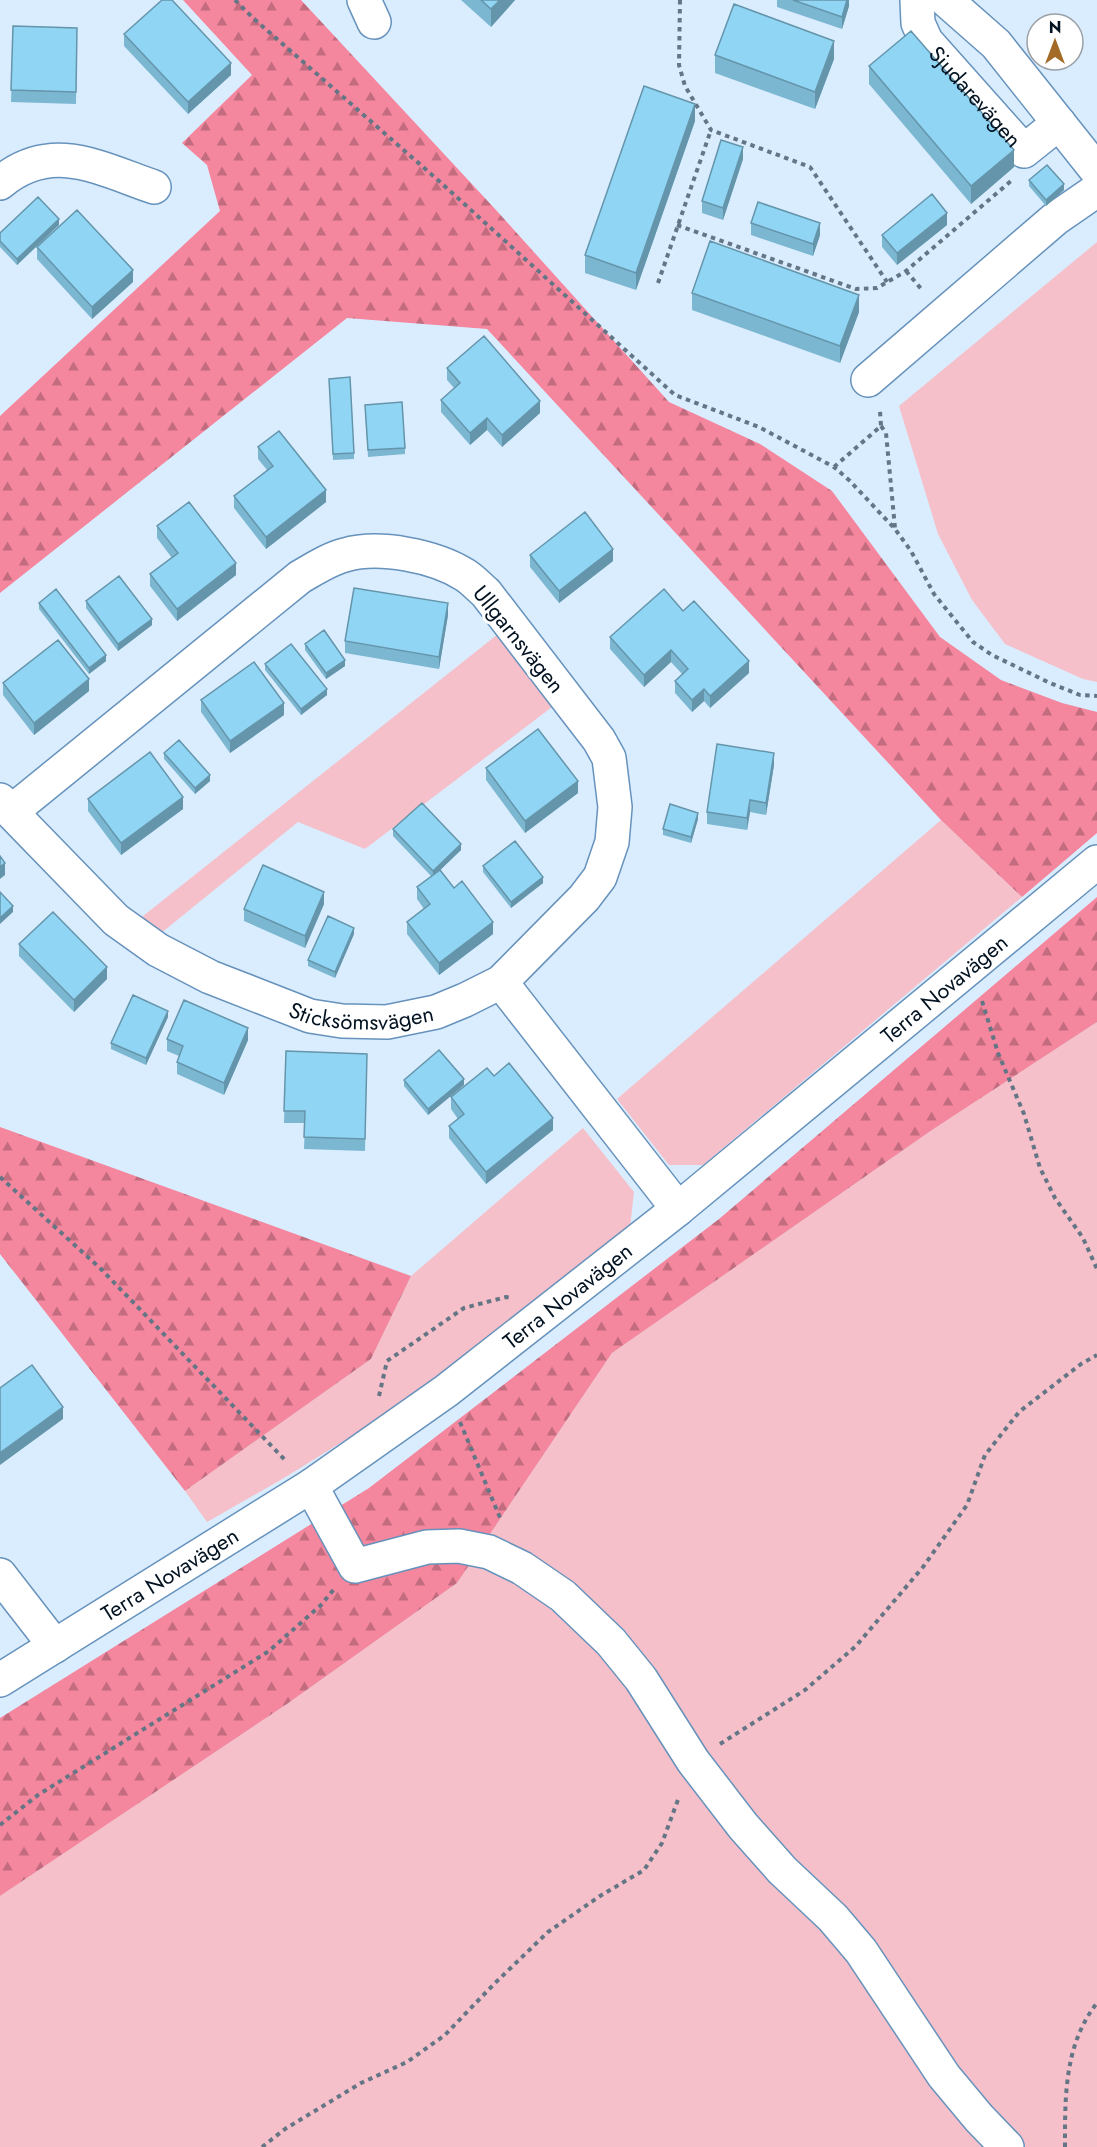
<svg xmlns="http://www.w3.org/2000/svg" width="1097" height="2147" viewBox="0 0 1097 2147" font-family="Jost,sans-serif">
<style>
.green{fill:#f5c0c9}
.forest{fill:url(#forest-firs)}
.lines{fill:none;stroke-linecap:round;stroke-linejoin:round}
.minor-casing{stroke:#6692bc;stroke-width:36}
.path{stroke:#647585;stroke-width:4;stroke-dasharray:4.5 4.5;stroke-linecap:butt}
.minor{stroke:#fff;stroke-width:33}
.wall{fill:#7cb7d2}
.shaded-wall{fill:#6595ab}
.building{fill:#90d5f4;stroke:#6595ab;stroke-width:1.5}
.labels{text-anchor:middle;stroke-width:6;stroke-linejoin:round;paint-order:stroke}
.street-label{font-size:22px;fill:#021221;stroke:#fff}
</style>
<defs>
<pattern id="forest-firs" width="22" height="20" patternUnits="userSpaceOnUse" patternTransform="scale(1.5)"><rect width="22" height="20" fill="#f4869d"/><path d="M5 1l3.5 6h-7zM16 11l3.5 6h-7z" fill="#c36c80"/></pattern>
</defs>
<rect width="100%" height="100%" fill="#daedff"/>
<path class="green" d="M1097,242V682L1083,679L1005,644L972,600L938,534L899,406Z
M498,634L556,704L365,849L298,822L160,934L138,920Z
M941,820L1022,897L703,1165H669L617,1099Z
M1097,1022V2147H0V1896L287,1704L457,1583L612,1353L932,1130Z
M583,1128L634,1192L630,1228L426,1390L284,1478L207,1522L185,1491L371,1359L411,1276Z"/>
<path class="forest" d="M183,0H301L496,210L669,402L760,444L832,491L940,637L1001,680L1062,703L1097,712V833L1022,897L941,820L487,329L347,318L0,593V416L220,211L207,165L182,143L252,75Z
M1097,897V1022L932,1130L612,1353L457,1583L287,1704L0,1896V1718L369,1488L719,1219Z
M0,1127L411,1276L371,1359L185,1491L0,1254Z"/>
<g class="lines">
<g class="minor-casing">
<g id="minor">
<path d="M364,0L374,22"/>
<path id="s1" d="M917,0L918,23L926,41L1024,151L1059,123"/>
<path d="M946,0L996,44L1097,171"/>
<path d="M0,183C51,140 99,168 154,187"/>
<path d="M868,380L1055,219L1097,190"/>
<path id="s2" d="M0,800L11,812L116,920L158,950L210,977L310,1016L342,1021L387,1022L436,1012L465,1000L501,982L584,898L600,877L612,842L615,807L609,758L599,740L486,593C479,587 473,580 465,575C435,556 379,545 345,555C329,559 314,569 300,577L11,812"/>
<path d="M501,982L678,1209"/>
<path d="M311,1486L355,1566L427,1547L459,1546L489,1552L522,1568L563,1596L611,1642L641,1679L693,1761L743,1826L782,1870L833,1918L861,1951L944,2076L979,2118L1007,2147"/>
<path d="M0,1575L55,1646"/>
<path id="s3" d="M0,1680L311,1486L446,1391L678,1209L1097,862"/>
</g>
</g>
<path class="path" d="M235,0L253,18L439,181L675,395L759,427L834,467L850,481L895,529L911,551L934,594L973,642L992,655L1050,683L1080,695L1097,696
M680,0L679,65L685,86L711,130L810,167L887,282
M677,225L856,289L877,288L906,271L1011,181
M906,271L923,291
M658,283L711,130
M881,426L886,433L895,528
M834,467L881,426L880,411
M982,1001L998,1053L1024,1114L1040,1168L1055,1198L1083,1238L1097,1269
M0,1177L101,1269L287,1462
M379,1396L387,1361L464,1308L506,1297L512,1298
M460,1422L501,1520
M720,1744L805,1690L856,1646L923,1567L967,1505L985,1455L1019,1412L1081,1364L1097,1355
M0,1825L38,1795L269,1651L321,1605L334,1589
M262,2147L285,2129L361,2083L407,2062L445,2035L494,1984L548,1932L600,1896L644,1870L662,1843L679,1797
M1065,2147C1065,2097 1064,2045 1097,2003"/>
<use href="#minor" class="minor"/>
</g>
<path class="wall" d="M461,0H515L491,27Z
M777,0H849V6L842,29L777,7Z
M13,26L77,28L76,104L11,102Z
M124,34L231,75L188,114L124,46Z
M715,55L834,59L815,109L715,73Z
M869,66L1014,167L971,204L869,84Z
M695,121L636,290L585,273V255Z
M743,159L723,220L702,213V201Z
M1029,180L1064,190L1046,206L1029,186Z
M751,223L820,235L813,256L751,235Z
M59,225L17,265L0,247V233Z
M947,225L897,265L882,247V235Z
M37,247L133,282L92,319L37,259Z
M692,293L859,312L840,363L692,310Z
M447,368L540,413L502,447L487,430L470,445L441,412V400L454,388L447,380Z
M329,379L354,453V459L333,460Z
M365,411L405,448V454L368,457Z
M258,447L326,502L266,549L234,508V496L267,470L258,459Z
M157,526L236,575L177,621L150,586V574L172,558L157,538Z
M530,555L613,561L559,603L530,567Z
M86,601L152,625L118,651L86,608Z
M39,603L106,661L89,674L39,609Z
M683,611L749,673L710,708L704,701L692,712L675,693V681L682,674L671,662L644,687L610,649V637Z
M448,615L439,669L345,653V641Z
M305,644L345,666L326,679L305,650Z
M265,664L327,695L301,715L265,670Z
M3,683L89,691L34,735L3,695Z
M201,700L284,715L230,753L201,712Z
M164,753L210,781L195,794L164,759Z
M774,765L766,815L750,812L747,830L707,824V812Z
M486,768L578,793L525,833L486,780Z
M88,799L183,809L121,855L88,811Z
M698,819L691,843L663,835V829Z
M393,829L461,850L440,870L454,888L493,934L439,975L407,934V922L424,909L417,899V887L431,876L393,836Z
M483,866L543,883L511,908L483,872Z
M324,904L305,948L244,921V909Z
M354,934L335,978L308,966V960Z
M19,944L107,979L74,1012L19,956Z
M168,1017L146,1065L111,1049V1043Z
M167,1039L248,1040L224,1095L177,1074V1062L179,1056L167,1051Z
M286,1051L367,1054L365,1151L304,1149L305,1123H284Z
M494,1076L553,1130L486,1184L449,1138V1126L458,1119L451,1109V1097Z
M404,1080L464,1085L428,1115L404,1086Z"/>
<path class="shaded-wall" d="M500,0H515L491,27V9Z
M847,0H849V6L842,29V17Z
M834,41V59L815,109V92Z
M231,63V75L188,114V102Z
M695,104V121L636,290V273Z
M743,147V159L723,220V208Z
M1014,150V167L971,204V186Z
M1064,184V190L1046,206V200Z
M947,213V225L897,265V253Z
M59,219V225L17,265V259Z
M820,223V235L813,256V244Z
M133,270V282L92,319V307Z
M859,295V312L840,363V346Z
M540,401V413L502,447V435Z
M487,418V430L470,445V433Z
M326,490V502L266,549V537Z
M613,549V561L559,603V591Z
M236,563V575L177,621V609Z
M448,603V615L439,669V657Z
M152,619V625L118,651V644Z
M671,650V662L644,687V675Z
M106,655V661L89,674V668Z
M345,660V666L326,679V673Z
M749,661V673L710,708V696Z
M89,679V691L34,735V723Z
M327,689V695L301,715V709Z
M704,689V701L692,712V700Z
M284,703V715L230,753V741Z
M774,753V765L766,815V803Z
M210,775V781L195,794V788Z
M578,781V793L525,833V821Z
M183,797V809L121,855V843Z
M750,800V812L747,830V818Z
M698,813V819L691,843V837Z
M461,844V850L433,877V871Z
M5,863V875L0,879V867Z
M543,877V883L511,908V902Z
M324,892V904L305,948V936Z
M13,906V912L0,924V918Z
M493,922V934L439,975V963Z
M354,928V934L335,978V972Z
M107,967V979L74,1012V1000Z
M168,1011V1017L146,1065V1058Z
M248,1028V1040L224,1095V1083Z
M464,1079V1085L428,1115V1109Z
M553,1118V1130L486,1184V1172Z
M63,1407V1419L0,1465V1453Z"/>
<path class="building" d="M162,0H172L231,63L188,102L124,34Z
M481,0H500L491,9Z
M793,0H847L842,17Z
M734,4L834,41L815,92L715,55Z
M13,26L77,28L76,92L11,90Z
M911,31L1014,150L971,186L869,66Z
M644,86L695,104L636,273L585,255Z
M721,140L743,147L723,208L702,201Z
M1047,165L1064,184L1046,200L1029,180Z
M932,194L947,213L897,253L882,235Z
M38,197L59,219L17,259L0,241V233Z
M758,202L820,223L813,244L751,223Z
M77,210L133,270L92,307L37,247Z
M710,241L859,295L840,346L692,293Z
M484,336L540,401L502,435L487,418L470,433L441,400L460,383L447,368Z
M350,377L354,453L333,454L329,379Z
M402,402L405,448L368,450L365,405Z
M279,431L326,490L266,537L234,496L273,466L258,447Z
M189,502L236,563L177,609L150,574L178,553L157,526Z
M585,512L613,549L559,591L530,555Z
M119,576L152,619L118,644L86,601Z
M354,588L448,603L439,657L345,641Z
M56,589L106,655L89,668L39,603Z
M664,589L683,611L694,601L749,661L710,696L704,689L692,700L675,681L688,669L671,650L644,675L610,637Z
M324,630L345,660L326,673L305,644Z
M58,640L89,679L34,723L3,683Z
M291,644L327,689L301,709L265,664Z
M254,662L284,703L230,741L201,700Z
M538,729L578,781L525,821L486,768Z
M179,740L210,775L195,788L164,753Z
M717,744L774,753L766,803L750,800L747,818L707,812Z
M150,752L183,797L121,843L88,799Z
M422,803L461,844L433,871L393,829Z
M670,804L698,813L691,837L663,829Z
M515,841L543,877L511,902L483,866Z
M0,856L5,863L0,867Z
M263,865L324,892L305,936L244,909Z
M440,870L454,888L462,881L493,922L439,963L407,922L430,904L417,887Z
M0,892L13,906L0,918Z
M53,912L107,967L74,1000L19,944Z
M328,916L354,928L335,972L308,960Z
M133,995L168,1011L146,1058L111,1043Z
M184,1000L248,1028L224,1083L177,1062L183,1046L167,1039Z
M439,1050L464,1079L428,1109L404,1080Z
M286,1051L367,1054L365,1139L304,1137L305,1111H284Z
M509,1063L553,1118L486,1172L449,1126L464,1114L451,1097L487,1068L494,1076Z
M32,1365L63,1407L0,1453V1388Z"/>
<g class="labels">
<g class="street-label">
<text dy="8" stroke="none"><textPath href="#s1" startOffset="117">Sjudarevägen</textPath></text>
<text transform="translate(519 639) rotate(51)" y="8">Ullgarnsvägen</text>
<text dy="8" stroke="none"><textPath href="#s3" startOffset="1172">Terra Novavägen</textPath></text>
<text dy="8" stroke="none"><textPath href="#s2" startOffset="436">Sticksömsvägen</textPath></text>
<text dy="8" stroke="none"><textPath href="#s3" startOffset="686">Terra Novavägen</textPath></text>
<text dy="8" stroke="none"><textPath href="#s3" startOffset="200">Terra Novavägen</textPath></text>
</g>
</g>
<g transform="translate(1055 42)"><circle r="28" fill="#ffffff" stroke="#9aa0a6" stroke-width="1.5"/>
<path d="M0-4.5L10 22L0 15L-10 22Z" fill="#a26b27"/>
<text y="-9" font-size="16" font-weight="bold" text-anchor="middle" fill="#021221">N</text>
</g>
</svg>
